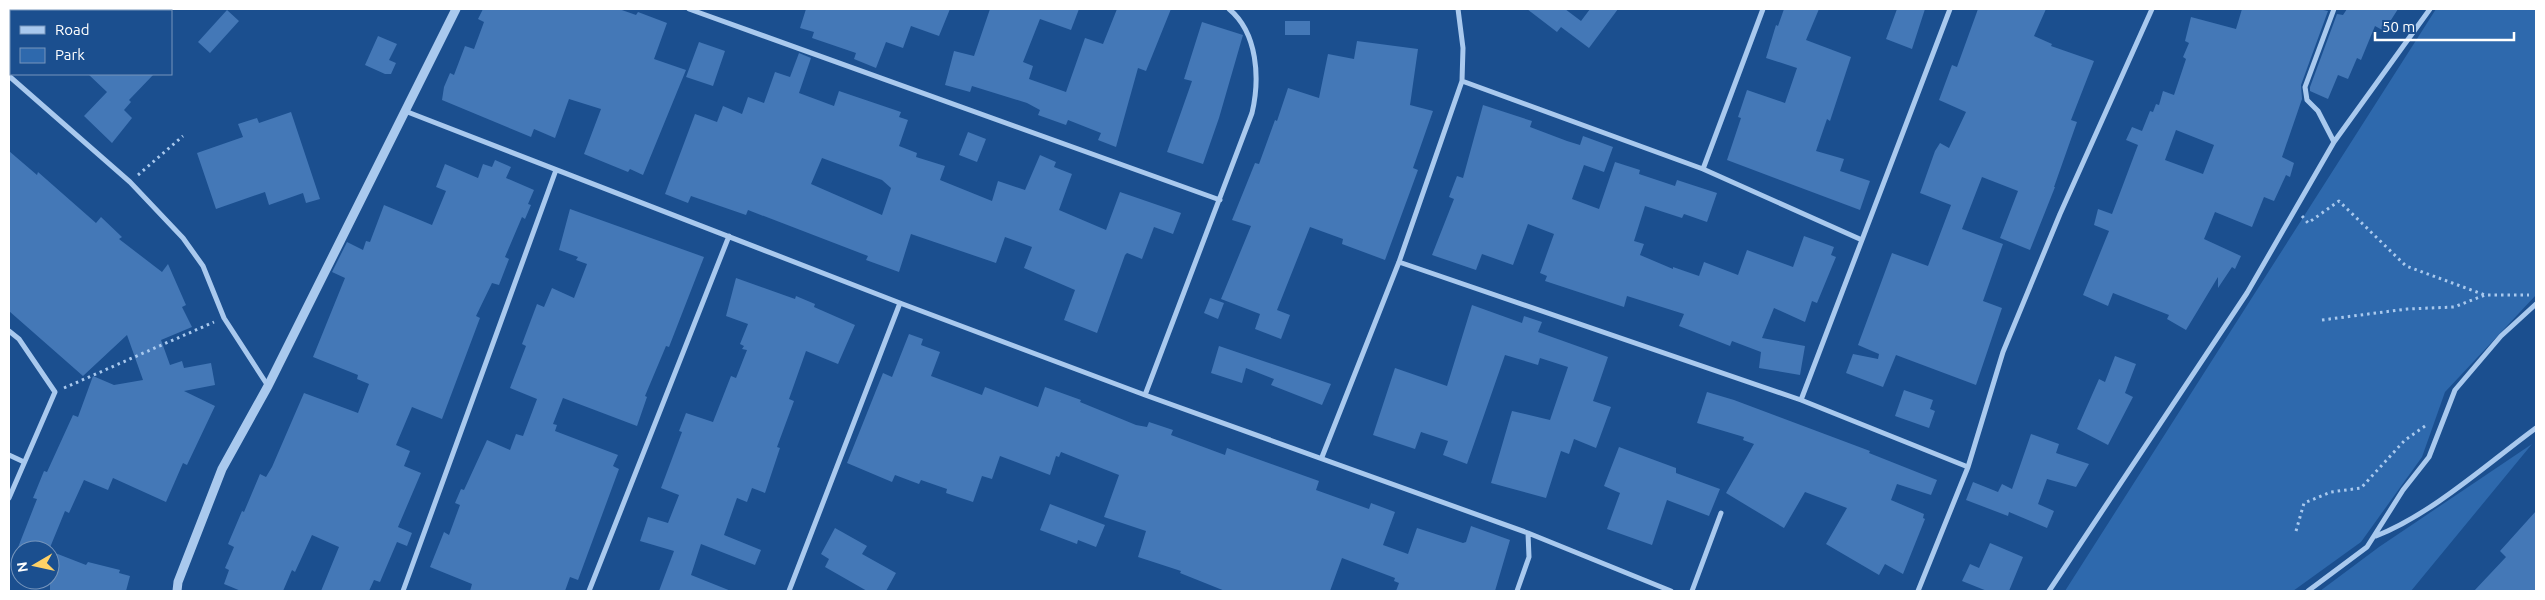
<svg xmlns="http://www.w3.org/2000/svg" width="2545" height="600" viewBox="0 0 2545 600" font-family="Ubuntu,sans-serif">
<style>
.green{fill:#2e69ad}
.building{fill:#4478b7;fill-rule:evenodd}
.lines{fill:none;stroke-linecap:round;stroke-linejoin:round}
.path{stroke:#a9c9ee;stroke-width:3;stroke-dasharray:2.5 4;stroke-linecap:butt}
.minor{stroke:#a9c9ee;stroke-width:5}
.tertiary{stroke:#a9c9ee;stroke-width:9}
</style>
<rect width="100%" height="100%" fill="#1b4f8f"/>
<path class="green" d="M2436,9H2536V295L2445,392L2422,457L2361,542L2293,591H2065Z
M2532,444L2411,591H2320L2379,547Z"/>
<path class="building" d="M483,9H619L636,15L638,12L667,23L654,59L686,70L643,175L630,169L628,172L584,154L601,109L569,99L555,138L534,129L531,137L442,100L444,87L450,73L454,75L465,46L474,49L484,22L478,19Z
M806,9H950L939,36L911,26L903,48L886,42L876,68L854,59L856,53L812,38L814,32L800,28Z
M990,9H1079L1071,30L1040,19L1023,62L1033,66L1029,79L1066,92L1085,38L1103,44L1117,9H1171L1146,71L1138,68L1116,147L1098,140L1101,133L1068,120L1066,125L1038,115L1040,110L1027,103L972,86L970,92L945,85L954,51L974,56Z
M1527,9H1565L1581,21L1590,9H1618L1589,48L1561,27L1557,32Z
M1784,9H1819L1806,40L1851,57L1830,121L1827,119L1816,151L1844,159L1840,171L1870,181L1860,210L1727,160L1741,118L1738,117L1747,90L1785,103L1797,68L1766,58L1776,25L1778,26Z
M1897,9H1925L1912,49L1886,39Z
M1978,9H2046L2034,36L2052,44L2051,46L2094,61L2071,120L2077,122L2054,187H2055L2030,250L2000,238L2018,191L1982,177L1962,229L2003,244L1983,301L2002,308L1976,385L1896,355L1883,387L1846,373L1853,354L1878,359L1879,354L1858,345L1892,253L1928,266L1951,205L1920,193L1935,151L1940,143L1949,148L1966,112L1939,100L1952,65L1957,67Z
M2242,9H2319L2328,11L2301,85L2302,99L2282,157L2294,163L2290,177L2286,175L2274,201L2264,197L2252,227L2215,212L2204,239L2241,256L2235,269L2232,267L2218,288V277L2186,330L2167,319L2169,315L2113,293L2108,306L2083,295L2109,231L2094,225L2098,209L2112,214L2138,145L2126,140L2132,127L2142,131L2150,111L2153,112L2156,104L2159,105L2163,91L2174,95L2186,59L2183,57L2189,43L2185,41L2191,17L2236,29ZM2176,130L2214,145L2203,174L2165,160Z
M2347,9H2398L2384,31L2375,26L2361,60L2357,58L2348,79L2338,75L2328,99L2310,91V87L2337,14L2343,15Z
M227,10L239,21L210,53L198,42Z
M1285,21H1310V35H1285Z
M1202,22L1243,35L1219,118L1203,164L1167,152L1192,81L1184,79Z
M378,36L397,44L389,60L396,63L391,74H385L365,65Z
M1357,41L1418,49L1410,105L1433,111L1413,168L1418,170L1385,260L1342,244L1343,239L1310,227L1277,310L1290,315L1281,339L1255,329L1260,314L1221,299L1251,226L1232,220L1255,163L1259,164L1275,120L1277,121L1288,88L1319,98L1328,54L1354,59Z
M699,42L725,51L713,86L686,77Z
M799,53L811,58L799,93L834,106L839,91L901,112L899,117L908,120L899,146L917,153L916,157L945,166L940,180L992,201L998,181L1025,190L1040,155L1056,162L1054,167L1072,174L1059,210L1106,230L1120,192L1181,213L1173,234L1154,227L1142,259L1127,253L1125,255L1097,333L1064,320L1075,290L1024,268L1032,247L1005,237L996,263L911,234L899,272L866,260L868,256L748,210L746,215L691,196L688,203L665,194L695,114L717,122L723,106L742,114L748,97L764,103L775,72L790,77ZM822,158L882,180L891,188L882,215L811,184Z
M88,74H154L129,100L131,102L124,110L132,118L112,143L84,116L107,92Z
M1483,105L1532,121L1530,127L1567,141L1580,145L1583,136L1613,147L1604,172L1584,165L1572,199L1599,209L1615,162L1640,170L1639,174L1675,186L1677,180L1717,193L1707,222L1684,214L1682,218L1645,206L1634,241L1644,244L1640,255L1673,269V267L1699,276L1704,262L1738,275L1747,250L1793,267L1804,236L1834,247L1831,255L1836,257L1831,269L1817,303L1812,301L1805,322L1774,308L1762,338L1805,346L1800,375L1759,368L1761,352L1732,341L1730,346L1679,326L1684,314L1627,296L1624,307L1545,281L1547,276L1540,273L1554,234L1528,224L1513,265L1482,254L1476,270L1432,255L1454,199L1449,197L1457,176L1463,178Z
M291,112L320,199L306,203L303,193L269,205L265,192L216,209L197,153L243,137L238,124L257,118L259,123Z
M968,132L986,139L977,162L959,155Z
M9,151L37,175L38,172L96,223L101,217L122,237L119,239L162,272L168,264L186,305L182,307L192,327L161,340L170,365L182,361L184,368L211,363L215,385L184,391L215,406L187,465L183,463L166,502L113,478L108,490L84,480L69,513L65,511L49,550H17L37,499L33,498L44,471L47,472L73,415L78,417L93,376L114,385L143,380L127,335L83,376L9,311Z
M495,160L511,167L506,178L534,190L528,204L531,205L525,219L522,217L505,257L509,259L499,285L492,283L476,316L480,318L442,419L412,407L396,445L410,451L404,466L421,473L398,527L412,533L407,546L397,542L380,582L374,580L369,591H321L339,547L312,535L295,572L292,570L283,591H241L224,584L229,570L225,568L234,547L228,544L242,511L244,512L260,474L266,477L272,467L304,393L358,413L369,384L357,379L358,375L313,357L345,278L332,272L347,242L363,250L366,241L370,242L384,205L432,225L446,191L436,187L445,164L478,178L483,164L492,167Z
M570,209L704,257L669,347L666,346L645,396L647,397L637,426L563,398L553,424L557,425L555,431L618,455L613,466L619,469L578,580L570,577L565,591H470L472,584L430,567L444,532L449,535L460,505L455,503L461,489L464,490L487,440L510,450L516,434L523,436L537,399L510,388L526,346L522,344L537,304L544,307L552,288L574,298L587,264L576,260L578,257L559,250Z
M736,278L795,299L796,296L815,304L814,307L855,325L838,364L806,351L789,399L794,401L777,447L780,448L765,493L752,488L747,502L737,498L724,535L761,550L755,565L701,544L691,575L731,591H659L674,551L640,541L648,517L668,523L679,495L661,488L682,432L679,431L686,413L713,422L731,376L736,378L747,350L742,349L744,346L740,344L748,324L726,316Z
M1210,298L1224,303L1218,319L1204,313Z
M1472,305L1522,323L1524,316L1542,322L1538,332L1608,357L1593,401L1611,407L1596,448L1574,439L1569,454L1561,451L1546,498L1491,483L1512,411L1550,420L1568,367L1540,358L1538,365L1505,355L1467,464L1443,455L1448,441L1421,432L1415,449L1373,435L1395,368L1447,386Z
M909,334L923,339L921,345L940,352L931,376L982,395L985,387L1038,407L1045,387L1081,400L1080,402L1136,425L1147,427L1149,422L1173,430L1171,435L1225,455L1227,448L1319,481L1316,490L1369,509L1371,503L1395,512L1383,545L1408,554L1417,528L1463,543L1466,542L1471,526L1510,540L1495,591H1396L1399,583L1394,581L1395,578L1342,558L1330,591H1225L1180,573L1181,571L1138,557L1146,531L1104,517L1119,475L1061,452L1059,457L1056,456L1050,475L1000,456L992,479L982,476L973,502L946,493L947,489L921,480L919,484L895,475L892,482L847,463L883,373L892,377Z
M1219,346L1331,384L1322,405L1271,385L1274,379L1246,368L1242,383L1211,373Z
M2115,356L2136,364L2125,393L2133,397L2108,445L2077,429L2099,379L2105,382Z
M1904,390L1933,400L1930,409L1935,411L1929,428L1895,416Z
M1707,392L1734,400L1870,451L1869,453L1937,480L1931,495L1897,484L1891,500L1924,514L1923,518L1925,519L1903,574L1885,564L1879,575L1826,544L1847,508L1805,492L1784,528L1726,493L1754,444L1743,440L1744,437L1697,423Z
M2031,434L2059,444L2056,453L2089,464L2076,487L2047,479L2038,504L2054,511L2047,528L2009,512L2008,516L1966,500L1973,482L1998,492L2002,484L2012,489Z
M1619,447L1676,468V473L1720,489L1709,516L1667,500L1652,545L1607,529L1620,493L1604,486Z
M1050,504L1105,525L1096,547L1078,540L1077,544L1040,530Z
M2536,511V591H2474L2506,557L2500,551Z
M835,528L867,546L862,554L896,573L886,591H867L825,567L829,559L821,554Z
M1990,543L2023,557L2009,591H1987L1962,581L1970,564L1979,568Z
M50,551L86,565L88,562L120,570L119,573L130,576L126,591H50Z"/>
<g class="lines">
<path class="path" d="M138,175L183,136
M2302,216L2308,223L2339,201L2406,266L2485,295
M2322,320L2407,309L2454,307L2485,295H2529
M64,388L214,322
M2296,531L2304,503L2331,492L2361,488L2405,440L2428,424"/>
<path class="minor" d="M689,9L1220,200
M9,76L130,182L183,238L203,266L224,318L268,386
M1462,81L1703,169L1862,240
M405,111L900,303L1145,395L1528,533L1671,591
M2334,142L2318,111L2307,100L2305,87L2334,9
M1703,169L1763,9
M1399,262L1801,400L1950,9
M9,331L19,339L55,392L9,498
M1145,395L1252,113C1260,79 1258,33 1229,9
M1801,400L1968,467
M9,455L24,462
M1322,457L1399,262L1462,81L1463,48L1458,9
M2376,536C2432,514 2487,464 2536,428
M403,591L556,170
M589,591L729,236
M789,591L900,303
M1517,591L1529,557L1528,533
M1692,591L1721,513
M1918,591L1968,467L2003,352L2060,214L2152,9
M2049,591L2247,293L2334,142L2430,9
M2308,591L2367,547L2403,490L2429,457L2455,390L2501,336L2536,304"/>
<path class="tertiary" d="M177,591L178,582L222,469L268,386L456,9"/>
</g>
<rect width="2545" height="600" fill="none" stroke="#ffffff" stroke-width="20"/>
<rect x="10" y="10" width="162" height="65" fill="#1b4f8f" stroke="#7695bc"/>
<rect x="20" y="26" width="25" height="8" fill="#a9c9ee" stroke="#7695bc"/>
<text x="55" y="35" font-size="15" fill="#ffffff">Road</text>
<rect x="20" y="48" width="25" height="15" fill="#2e69ad" stroke="#7695bc"/>
<text x="55" y="60" font-size="15" fill="#ffffff">Park</text>
<g transform="translate(35 565) rotate(261)"><circle r="24" fill="#1b4f8f" stroke="#7695bc"/>
<path d="M0-4L9 19L0 12L-9 19Z" fill="#ffd166"/>
<text y="-8" font-size="14" font-weight="bold" text-anchor="middle" fill="#ffffff">N</text>
</g>
<path d="M2375 32v8h139v-8" fill="none" stroke="#ffffff" stroke-width="2.5"/>
<text x="2382" y="32" font-size="15" fill="#ffffff" stroke="#1b4f8f" stroke-width="4" paint-order="stroke">50 m</text>
</svg>
